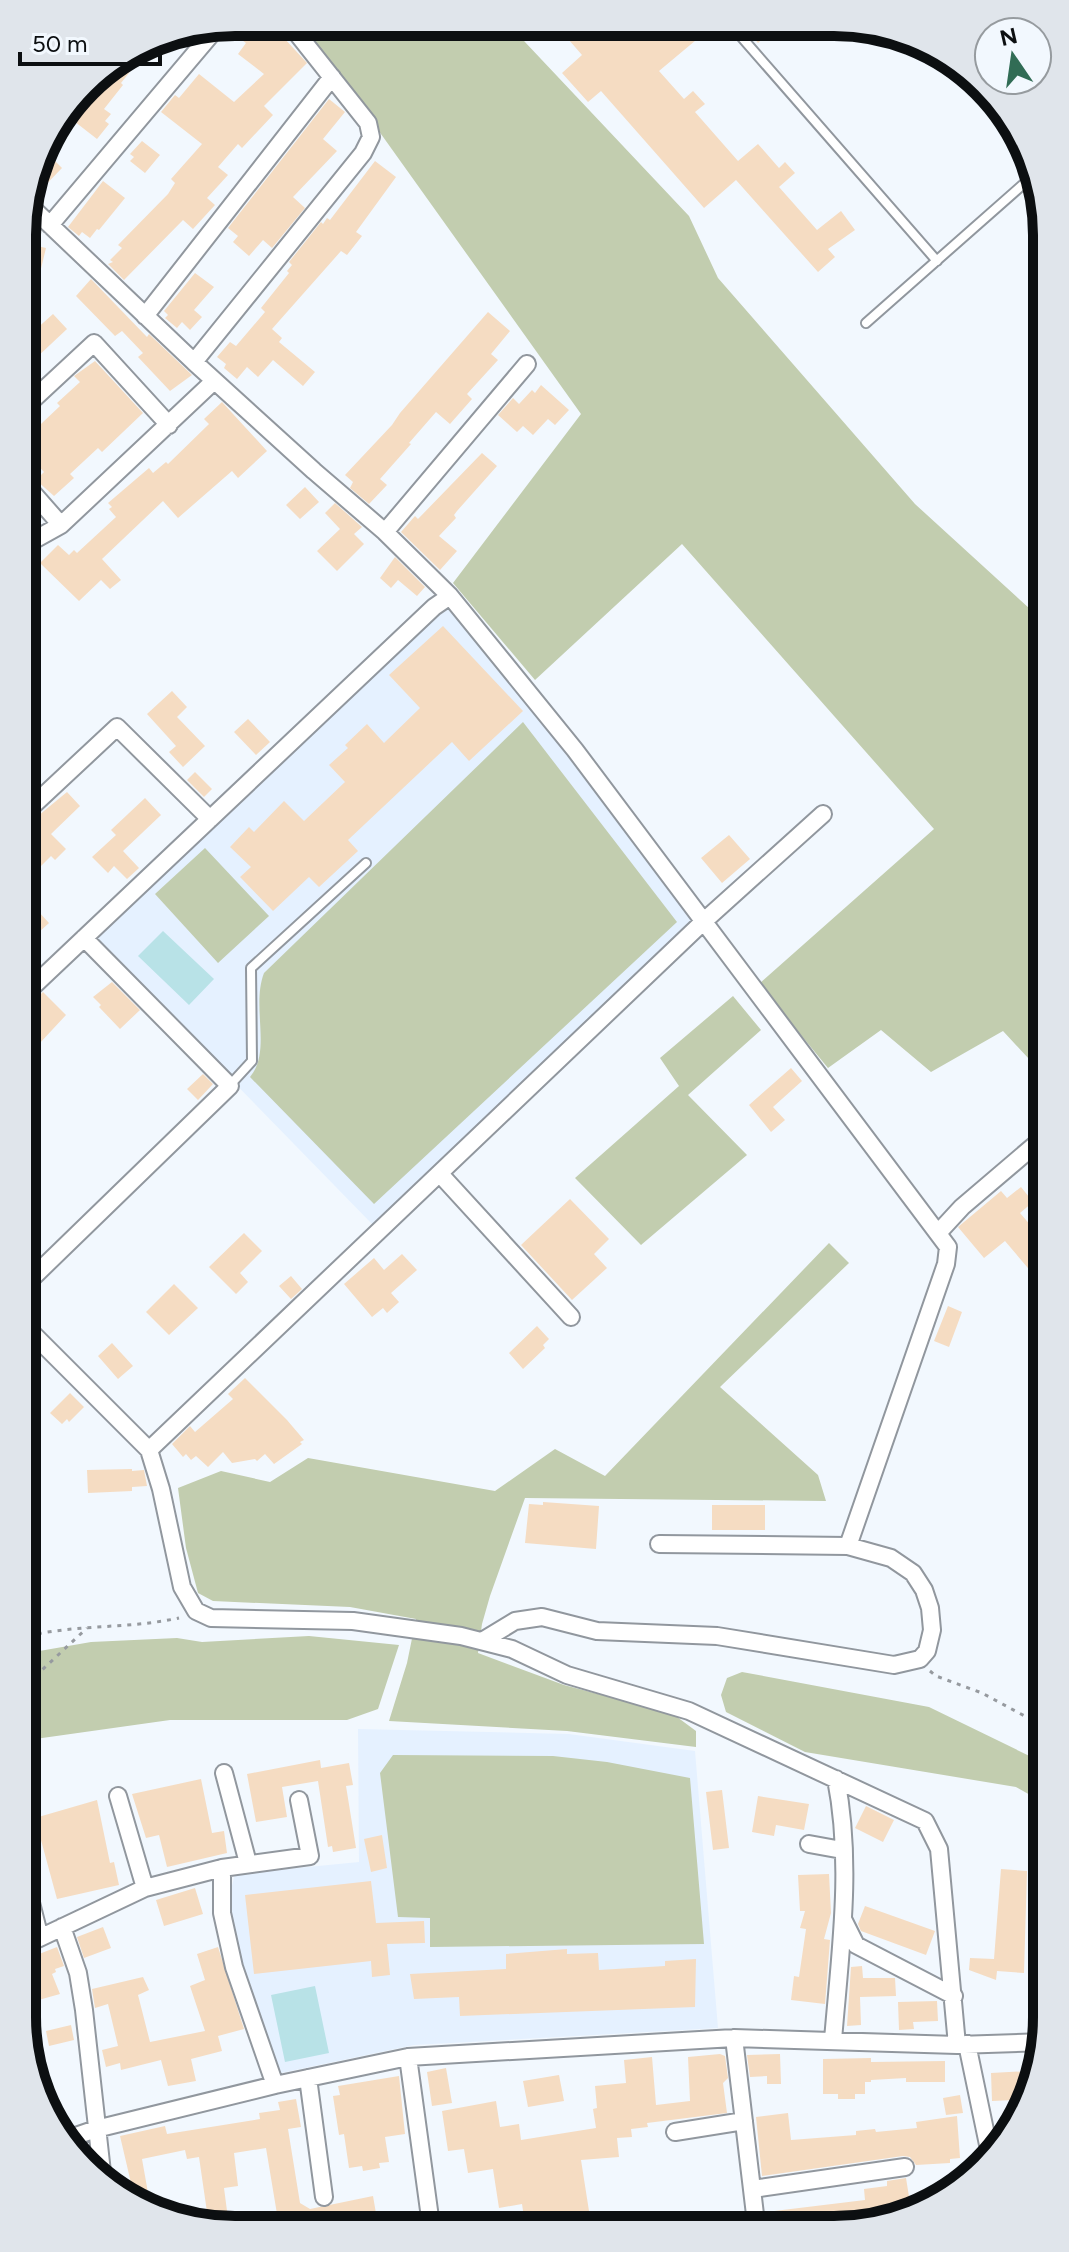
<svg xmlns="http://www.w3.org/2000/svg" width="1069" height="2252" viewBox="0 0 1069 2252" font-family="Figtree,sans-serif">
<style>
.built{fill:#e5f1ff}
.green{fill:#c2cdaf}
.water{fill:#b8e2e7}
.building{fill:#f5dcc2}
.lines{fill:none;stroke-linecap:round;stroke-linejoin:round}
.service-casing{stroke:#91979e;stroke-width:12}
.minor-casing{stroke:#91979e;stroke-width:20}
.path{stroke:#969a9f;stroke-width:3;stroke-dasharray:4 6;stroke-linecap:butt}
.service{stroke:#fff;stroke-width:8}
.minor{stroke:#fff;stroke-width:16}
.rim{fill:none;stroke:#0c0f11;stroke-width:10}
</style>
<rect width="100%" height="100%" fill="#f2f8fe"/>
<path class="built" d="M450,605L514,680L692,917V925L373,1225L98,943V934L441,607Z
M358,1729L569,1734L695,1751L718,2028L414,2045L281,2073L240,1955L228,1901L235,1874L359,1862Z"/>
<path class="green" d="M301,22L508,24L689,216L718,278L915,504L1041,619L1043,1074L1003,1031L931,1072L881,1030L828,1068L759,984L934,829L682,544L535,680L453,583L581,414Z
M523,722L677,922L374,1204L250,1077C272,1051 251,1007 264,973Z
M205,848L269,916L218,963L155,894Z
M733,996L761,1030L688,1095L747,1155L641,1245L575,1178L679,1086L660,1058Z
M829,1243L849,1263L720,1387L818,1475L826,1501L525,1498L490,1596L482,1624L478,1653L564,1685L673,1714L696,1731V1747L567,1731L389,1721L407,1663L416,1619L350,1607L213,1601L198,1593L186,1548L178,1488L221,1471L270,1482L308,1458L495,1491L555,1449L605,1476Z
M309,1636L399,1645L378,1709L347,1720H170L28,1740V1653L91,1642L177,1638L202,1642Z
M742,1672L929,1707L1046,1764V1804L1016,1787L805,1752L726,1712L721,1695L727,1678Z
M393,1755L553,1756L607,1762L690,1778L704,1944L430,1947V1918L398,1917L380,1773Z"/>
<path class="water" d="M163,931L214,979L189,1005L138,956Z
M315,1986L329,2053L285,2062L271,1995Z"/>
<path class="building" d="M264,22L284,38L307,63L264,106L273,115L242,148L238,144L218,167L228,175L207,198L215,205L193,229L183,220L124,280L108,264L113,262L110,260L122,248L118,245L168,194L175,183L171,179L202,144L161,112L175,95L179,98L199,74L234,102L264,74L238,54L246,43L228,30L230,23Z
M555,24H618L624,32L633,24L714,25L659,71L684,99L693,91L705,104L695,112L738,161L758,144L779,168L785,162L795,173L779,187L817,230L841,211L855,230L828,249L835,257L818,272L736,180L704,208L601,91L588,102L562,73L582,55Z
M742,25H778L758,43Z
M174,34L154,59L145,53L121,83L123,85L104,109L111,114L105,121L109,124L97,139L70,118L80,106L76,103L100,71L154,38Z
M329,99L345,112L323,139L337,151L293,197L305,208L272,248L263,240L249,256L233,242L238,236L228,228Z
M142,141L160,155L145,173L130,161L134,157L130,154Z
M42,148L62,168L35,196L29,191Z
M375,161L396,177L356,232L362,236L347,255L341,251L272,329L282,338L279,342L315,372L303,386L273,360L258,377L247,367L237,379L224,368L226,364L217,357L230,342L236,346L265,312L261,308L289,273L287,271L292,265L289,262L321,222L323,224L327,218L330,220Z
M103,181L125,198L99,230L97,229L90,238L82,232L79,236L68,227Z
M24,243L46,248L39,277L24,274Z
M195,273L214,287L194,310L202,317L190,330L182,322L177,328L165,318L168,315L164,311Z
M91,279L147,337L149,334L192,375L170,391L138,357L143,353L122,331L115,336L76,296Z
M488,312L510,331L491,354L498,360L467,394L472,399L450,424L436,412L409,443L411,444L380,479L387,485L369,504L350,488L353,482L345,475L392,425L400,413Z
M53,314L67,329L35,359L31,355L24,362V340Z
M95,361L143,413L102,452L98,448L70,474L74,478L54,496L36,480L44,472L24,450V440L60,406L57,403L80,382L74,376Z
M541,385L569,410L555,425L548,419L533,435L523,426L517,432L498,415L513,398L519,404L532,390L535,393Z
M222,402L267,451L238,478L232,471L178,518L163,501L102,559L121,580L110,589L101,580L79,601L40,563L58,545L69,555L74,550L77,553L116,517L109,509L112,507L108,503L149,468L153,473L166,462L168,464L209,424L204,419Z
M482,453L497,466L457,511L454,515L456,518L439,536L457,551L440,570L401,532L415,516L418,519Z
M305,487L319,502L300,519L286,505Z
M335,503L362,527L354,534L364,544L337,571L317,551L340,529L325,513Z
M395,557L425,587L417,596L398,580L391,588L380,578Z
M443,626L523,711L469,761L452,742L348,840L358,851L319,887L309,877L273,911L240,877L251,867L230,847L249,827L254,832L284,801L304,821L345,782L329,765L348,748L345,745L367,724L384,743L420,708L389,675Z
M172,691L187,707L177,717L205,746L183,767L169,752L176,746L147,714Z
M248,719L270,742L256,755L234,732Z
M195,772L212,789L204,797L187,780Z
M67,792L80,806L51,834L66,849L55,860L51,856L40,867L37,864L26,874V852L40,839L27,825Z
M145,798L161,815L123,851L139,868L127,879L114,866L108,873L92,857L116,835L111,830Z
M729,835L750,859L722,883L701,858Z
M26,898L49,923L26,944Z
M112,982L140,1010L120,1029L99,1007L101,1005L93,997Z
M43,992L66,1015L26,1058V1008Z
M791,1068L802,1081L773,1107L785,1120L771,1132L749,1105Z
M203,1074L213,1084L198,1100L187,1089Z
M1021,1187L1033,1202L1020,1213L1044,1241V1287L1005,1241L984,1258L958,1227L1001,1191L1007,1198Z
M570,1199L609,1239L594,1254L607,1268L572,1300L521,1245Z
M244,1233L262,1251L240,1273L248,1282L236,1294L209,1267Z
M402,1254L417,1270L391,1293L399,1302L387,1313L383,1308L372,1317L344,1284L374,1258L384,1270Z
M291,1276L302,1289L291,1299L279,1286Z
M174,1284L198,1308L169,1335L146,1312Z
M948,1306L962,1312L949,1347L934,1341Z
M537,1326L549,1339L543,1345L545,1348L523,1369L509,1353Z
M112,1343L133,1366L118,1379L98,1356Z
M245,1378L287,1420L304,1440L300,1442L302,1444L274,1464L265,1454L257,1461L255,1459L232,1463L223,1452L208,1467L196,1456L191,1460L186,1454L183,1457L172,1444L190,1426L195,1432L233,1399L228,1394Z
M70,1393L84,1407L69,1422L67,1419L62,1424L50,1413Z
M132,1469V1471L144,1470L147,1486L132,1487V1491L88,1493L87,1470Z
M543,1502L599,1506L596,1549L525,1543L529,1504L543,1505Z
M712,1505H765V1530H712Z
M320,1760L321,1768L349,1763L353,1785L346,1786L356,1848L333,1852L332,1846L328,1847L318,1781L282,1787L287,1817L256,1822L247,1774Z
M201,1779L212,1833L224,1831L227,1853L167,1867L159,1835L146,1838L132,1794Z
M722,1790L729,1848L713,1850L706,1792Z
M758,1796L809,1804L804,1830L776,1825L774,1836L752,1832Z
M97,1800L110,1863L114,1862L119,1885L57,1899L35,1818Z
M866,1806L894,1820L883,1842L855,1828Z
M382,1835L387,1868L371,1872L364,1839Z
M1001,1869L1027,1871L1024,1973L997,1971L996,1980L969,1970L970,1958L994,1959Z
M829,1874L831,1913L824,1939L830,1940L825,2004L791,2000L794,1976L799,1977L806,1929L800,1928L805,1911H800L798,1875Z
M371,1881L376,1923L424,1921L425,1943L387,1944L390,1975L372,1977L371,1961L254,1974L245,1895Z
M195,1888L203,1914L164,1926L156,1900Z
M865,1906L935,1931L926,1955L861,1931L858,1924Z
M103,1927L111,1948L84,1958L77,1937Z
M57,1947L64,1966L55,1969L56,1972L52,1974L60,1994L35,2001L30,1988L36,1986L29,1969V1958Z
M218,1947L244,2029L218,2036L222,2051L191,2059L196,2081L168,2086L161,2060L121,2070L120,2063L106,2067L102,2050L118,2046L108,2004L95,2008L92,1989L143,1977L149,1990L138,1995L150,2042L205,2031L190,1986L205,1980L197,1954Z
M567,1949V1954L598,1953L599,1970L665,1966V1961L696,1959L695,2007L460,2016L459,1997L414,1999L410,1974L506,1969V1954Z
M862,1966L863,1978H895L896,1996L860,1997L861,2025L847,2026L851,1967Z
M937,2001L938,2021L913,2022L914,2029L899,2030L898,2002Z
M71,2025L74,2040L49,2046L46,2031Z
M720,2054L725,2056L728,2078L723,2083L727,2113L647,2123L648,2127L631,2129L632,2137L617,2138L619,2157L581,2160L589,2211H585L588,2224H525L522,2204L499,2208L493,2169L468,2173L464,2149L448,2151L442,2111L496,2101L500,2127L519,2124L521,2140L596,2128L593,2109L597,2108L595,2086L626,2083L624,2060L652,2057L656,2105L690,2101L688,2057Z
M780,2054L781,2084H767V2076L750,2077L747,2055Z
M871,2058V2062L945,2061V2082H906V2078L871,2080V2082H865V2094H855V2099H838V2094H823V2059Z
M446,2068L452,2103L432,2106L427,2072Z
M1030,2071L1037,2072L1031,2098L1016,2122L1014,2100L992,2101L991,2073Z
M559,2075L564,2101L528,2107L523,2081Z
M399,2076L405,2134L385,2137L389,2162L379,2163L380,2168L363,2171L362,2166L349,2168L344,2134L339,2135L333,2096L340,2095L338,2086Z
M960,2095L963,2113L946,2115L943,2098Z
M296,2099L301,2127L288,2129L300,2203L310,2209L373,2196L377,2219L337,2225L279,2226L266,2148L234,2153L238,2186L224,2188L229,2226H194L176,2217L207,2212L199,2157L187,2159L185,2150L142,2159L150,2204L113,2186L131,2183L120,2136L165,2126L167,2134L260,2119L259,2113L280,2110L278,2102Z
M788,2113L791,2140L856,2135V2131L875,2129L876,2132L917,2128L916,2122L957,2116L960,2158L950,2159V2163L916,2165L910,2157L903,2156L762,2176L756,2117Z
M906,2178L911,2209L889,2223H767L766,2212L865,2200L864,2189L887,2186V2181Z"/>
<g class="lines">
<g class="service-casing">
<path id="service" d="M731,25L937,261
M866,323L1036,173
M230,1085L252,1061L251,968L366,863"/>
</g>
<g class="minor-casing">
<path id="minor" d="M26,202L194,362L314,471L385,532L450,596L575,750L948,1247L946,1264L848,1546
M50,225L219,25
M145,316L332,77
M194,362L363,153L371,137L368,123L288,22
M24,408L94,343L169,425
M25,484L61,525
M385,532L527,364
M25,545L61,525L214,381
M26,812L117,727L210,819
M26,993L434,607L450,596
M440,1174L571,1317
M938,1233L962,1207L1043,1138
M27,1283L230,1086L84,938
M27,1328L149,1450L161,1489L182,1587L196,1611L211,1618L353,1621L461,1636L512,1649L567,1675L689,1711L925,1821L939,1849L957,2045
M149,1450L703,922L823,814
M482,1641L515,1621L542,1617L597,1631L717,1636L894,1665L920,1659L927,1651L932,1630L930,1608L924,1590L913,1573L891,1558L848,1546L659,1544
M224,1773L248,1863
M118,1796L145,1888
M809,1844L842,1850
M222,1868V1913L234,1967L275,2085
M29,1895L40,1938
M844,1921L856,1945L954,1996
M62,1927L78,1973L84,2010L103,2181
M29,1943L145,1888L222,1868L310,1856L299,1800
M734,2038L756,2223
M833,2040C840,1954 853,1864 836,1779
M967,2044L991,2159
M408,2057L431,2225
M308,2078L324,2197
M675,2132L744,2121
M70,2138L96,2129L275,2085L408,2057L734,2038L957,2045L1044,2042
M753,2189L905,2167"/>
</g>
<path class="path" d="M28,1636C78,1624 129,1629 179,1618
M930,1671L936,1676L982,1693L1045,1727
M28,1683L87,1628"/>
<use href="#service" class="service"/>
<use href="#minor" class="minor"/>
</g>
<path d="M0 0H1069V2252H0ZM235 36H834A199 199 0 0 1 1033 235V2017A199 199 0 0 1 834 2216H235A199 199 0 0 1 36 2017V235A199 199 0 0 1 235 36Z" fill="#e0e5eb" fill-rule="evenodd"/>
<path class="rim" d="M235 36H834A199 199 0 0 1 1033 235V2017A199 199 0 0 1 834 2216H235A199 199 0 0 1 36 2017V235A199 199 0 0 1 235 36Z"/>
<g transform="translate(1013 56) rotate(347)"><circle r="38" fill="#f2f8fe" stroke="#969b9f" stroke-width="2"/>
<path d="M0-6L14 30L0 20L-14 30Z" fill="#316c55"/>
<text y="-12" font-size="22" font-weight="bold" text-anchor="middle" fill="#0c0f11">N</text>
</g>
<path d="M20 52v12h140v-12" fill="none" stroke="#0c0f11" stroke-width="4"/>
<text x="32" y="52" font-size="24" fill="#0c0f11" stroke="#f2f8fe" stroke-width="6" paint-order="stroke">50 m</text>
</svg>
